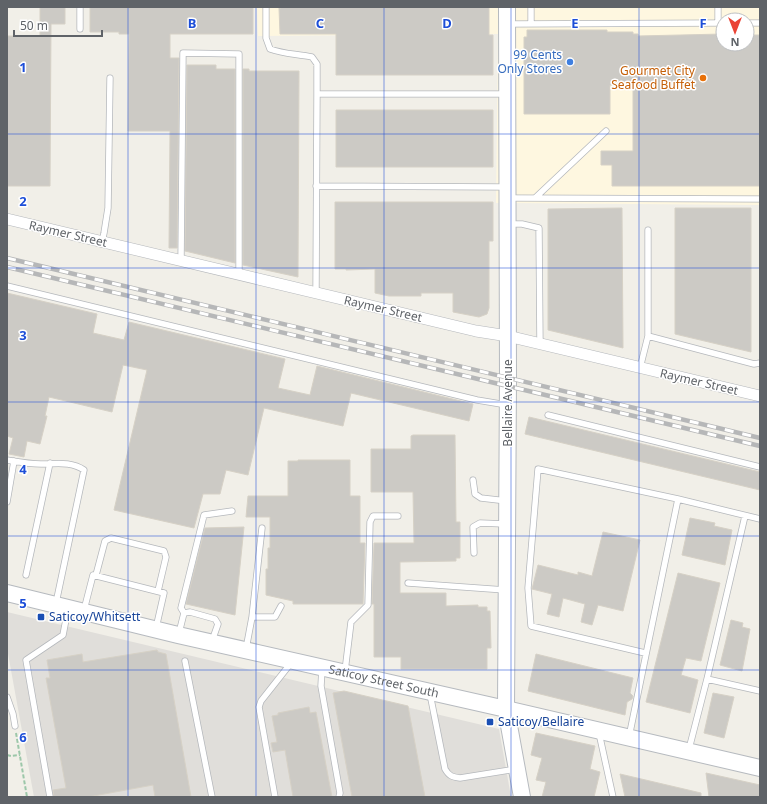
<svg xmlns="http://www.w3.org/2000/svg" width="767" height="804" viewBox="0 0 767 804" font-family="'Noto Sans',sans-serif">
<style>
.commercial{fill:#fef7e0;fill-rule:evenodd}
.industrial{fill:#e0deda}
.building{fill:#cccac5;stroke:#d6d1c6}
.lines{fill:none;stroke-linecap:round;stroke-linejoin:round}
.lane-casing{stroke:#b5b8bc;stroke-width:7}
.street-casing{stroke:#b5b8bc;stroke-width:12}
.secondary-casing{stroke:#b6babf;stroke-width:18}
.path{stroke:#9cc7a9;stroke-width:2;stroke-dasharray:4 2;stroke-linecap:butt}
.lane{stroke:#fff;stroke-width:5.5}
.street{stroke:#fff;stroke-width:11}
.secondary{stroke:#fff;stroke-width:16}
.rail-casing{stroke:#b6b7b8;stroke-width:4.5}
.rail{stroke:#fff;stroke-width:3;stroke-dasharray:9;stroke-linecap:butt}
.grid{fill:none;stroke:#1d4ed8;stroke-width:1;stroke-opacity:0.55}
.shop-dot{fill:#3f7fe0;stroke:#fff;stroke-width:1.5}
.food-dot{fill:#e8710a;stroke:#fff;stroke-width:1.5}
.transit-dot{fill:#1a4fb4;stroke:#fff;stroke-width:1.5}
.labels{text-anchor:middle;stroke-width:3;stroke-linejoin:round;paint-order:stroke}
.shop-label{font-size:12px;fill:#366cbe;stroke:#fff;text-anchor:end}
.food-label{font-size:12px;fill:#c56008;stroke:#fff;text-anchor:end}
.street-label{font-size:12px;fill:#5f6368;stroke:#fff}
.transit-label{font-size:12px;fill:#164399;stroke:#fff;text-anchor:start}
.grid-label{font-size:13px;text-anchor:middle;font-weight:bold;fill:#1d4ed8;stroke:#fff;stroke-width:3;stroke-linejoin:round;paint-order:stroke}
</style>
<rect width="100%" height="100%" fill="#f1efe8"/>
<path class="commercial" d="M257,7H760V205L496,203L498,34L258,36ZM723,20H747V44H723Z"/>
<path class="industrial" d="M7,612L499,729L511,797H34L7,648Z"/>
<path class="building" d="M40,7H65V24H51L50,186H7V36H40Z
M90,7H253V34H170V58H179L177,248H169L170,131H128L129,34H119V32H90Z
M281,7H489V35H493V75H336V34H280L279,8H281Z
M527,30H607V32H633V34H638V36L723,34V44H747V35H760V186H612V165H601V151H633V85H610V114H524V37H527Z
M187,65H216V69H235V263L185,251Z
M243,69H249V71H299L298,277L243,265Z
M336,110H493V167H336Z
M335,202H493V241H489V308L487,314L479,317L453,312V293H421V296H389L375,293V269L346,270V269H335Z
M622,208L623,348L548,330V209Z
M675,208H751V352L675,334Z
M7,293L97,314L93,333L124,340L129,322L285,359L278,388L310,395L317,366L473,404L469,421L351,393L343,426L264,408L248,475L226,470L220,494H203L194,528L114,510L147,370L123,365L112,412L49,397L45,416H47L40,444L27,441L24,457L9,454L13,438L7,436Z
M529,417L760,472V490L525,434Z
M413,435H455L456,522H460V558H456V561L400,562V593H446V606L478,605V607H487V611H490L491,648H487V669H401V657H374V604H372L374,543H414L413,492H371V449H411V436Z
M298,460H350V496H360V543H365L363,604H293V601L266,595V569H268V548H270V517H246L248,496H288V461H298Z
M690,518L715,523L714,526L732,530L725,565L682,555Z
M244,527L235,615L186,604L205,528Z
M603,532L640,540L623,611L598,605L592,625L581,622L585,604L563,598L559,617L547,614L552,594L532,589L538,565L578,575V572L592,576Z
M678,573L720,583L701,661L686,658L681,675L698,680L690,713L646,702Z
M731,620L743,623L742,627L750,629L742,671L720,665Z
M157,650L158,652L166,654L191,797H155L153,785L88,797H54L53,790L66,788L46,678H50L47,660L82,654L83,662Z
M536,654L633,678L630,693L633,696L632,699L627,702L625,715L528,691Z
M344,691L408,706L425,797H352L333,693Z
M713,693L734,697L724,738L704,733Z
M309,707L310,713L316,712L332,797H293L285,750L273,752L271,743L277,742L272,716L278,715V713Z
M536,733L595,746L590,769L600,772L594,797H542L546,782L536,780L542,758L531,755Z
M706,773L760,785V797H709Z
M620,774L701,793V797H625Z"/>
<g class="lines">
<g class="lane-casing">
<path id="lane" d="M80,7V29
M266,7V38L270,49C283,54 297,54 312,57L317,64V94H505
M531,7V23
M718,23V7
M747,23H760
M507,24L723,23
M316,186L505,187
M508,198L760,199
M535,198L606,131
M510,224H522L539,228L540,344
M102,242L104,233L108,208L110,78
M181,261L183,53L239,54V274
M7,286L477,400L507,405
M316,292L317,94
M648,336L754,364L760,363
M640,368L648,336V230
M548,415L760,467
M7,460C19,462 30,464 41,464C56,464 71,461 84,470L56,603
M473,480L475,494L481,498L507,501
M7,502L14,461
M474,553L473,527L480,523L505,524
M26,575L50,463
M96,575L105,541L111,538L164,551L166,557L158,591
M408,583L505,590
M84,610L93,575L164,593L156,628
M184,613L181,608L204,515L232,511
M252,617H275L281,606
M179,633L184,613L190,612L215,619L218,624L212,641
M246,649L252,617L262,528
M645,653L531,626L528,588L538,469L678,499
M185,661L212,797
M322,668L321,686L340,793L339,797
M345,671L351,622L368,605L370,522L373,516H398
M707,679L745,516
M430,694L445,769C449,776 452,777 460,778L516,769
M7,697L13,714L15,726
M599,733L613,797
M629,737L678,499L760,519
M689,749L707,679L760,691
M50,797L26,660L63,635L68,609
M275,797L259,707L261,701L291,663"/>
</g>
<g class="street-casing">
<path id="street" d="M7,219L476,331L508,336L760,396"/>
</g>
<g class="secondary-casing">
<g id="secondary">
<path d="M507,7L508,378L506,709L522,797"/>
<path id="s1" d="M7,593L178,635L506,709L760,768"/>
</g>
</g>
<path class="path" d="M16,733L27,797
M7,755L11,756L20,755"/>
<use href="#lane" class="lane"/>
<use href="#street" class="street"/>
<use href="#secondary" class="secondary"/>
<g class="rail-casing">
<path id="rail" d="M7,258L760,438
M7,267L760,446"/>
</g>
<use href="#rail" class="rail"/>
</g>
<path class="grid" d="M128,7V797M256,7V797M384,7V797M511,7V797M639,7V797M7,134H760M7,268H760M7,402H760M7,536H760M7,670H760"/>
<circle class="shop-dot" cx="570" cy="62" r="4"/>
<circle class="food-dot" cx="703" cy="78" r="4"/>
<g class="transit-dot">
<rect x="37" y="613" width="8" height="8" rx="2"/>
<rect x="486" y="718" width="8" height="8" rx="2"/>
</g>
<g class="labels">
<g class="shop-label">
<text x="562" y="59">99 Cents<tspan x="562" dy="14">Only Stores</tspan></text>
</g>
<g class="food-label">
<text x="695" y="75">Gourmet City<tspan x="695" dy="14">Seafood Buffet</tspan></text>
</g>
<g class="street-label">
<text transform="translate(68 234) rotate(13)" y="4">Raymer Street</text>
<text transform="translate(383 309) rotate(13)" y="4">Raymer Street</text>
<text transform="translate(699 382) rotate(13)" y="4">Raymer Street</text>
<text transform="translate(508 403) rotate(-90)" y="4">Bellaire Avenue</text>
<text dy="4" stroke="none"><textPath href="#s1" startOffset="387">Saticoy Street South</textPath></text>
</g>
<g class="transit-label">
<text x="49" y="621">Saticoy/Whitsett</text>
<text x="498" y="726">Saticoy/Bellaire</text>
</g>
</g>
<g class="grid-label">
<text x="192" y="28">B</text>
<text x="320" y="28">C</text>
<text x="447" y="28">D</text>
<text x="575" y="28">E</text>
<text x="703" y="28">F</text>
<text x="23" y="72">1</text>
<text x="23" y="206">2</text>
<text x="23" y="340">3</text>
<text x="23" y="474">4</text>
<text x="23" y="608">5</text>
<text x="23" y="742">6</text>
</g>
<rect width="767" height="804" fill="none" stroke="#5f6368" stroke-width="16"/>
<g transform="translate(735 32) rotate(180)"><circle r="19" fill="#ffffff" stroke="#bfc1c3"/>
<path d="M0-3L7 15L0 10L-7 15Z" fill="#ea4335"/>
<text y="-6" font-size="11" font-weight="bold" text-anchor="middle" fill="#5f6368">N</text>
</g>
<path d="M14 30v6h88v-6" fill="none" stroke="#5f6368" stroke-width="2"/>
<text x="20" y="30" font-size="12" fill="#5f6368" stroke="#ffffff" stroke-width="3" paint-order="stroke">50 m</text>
</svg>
